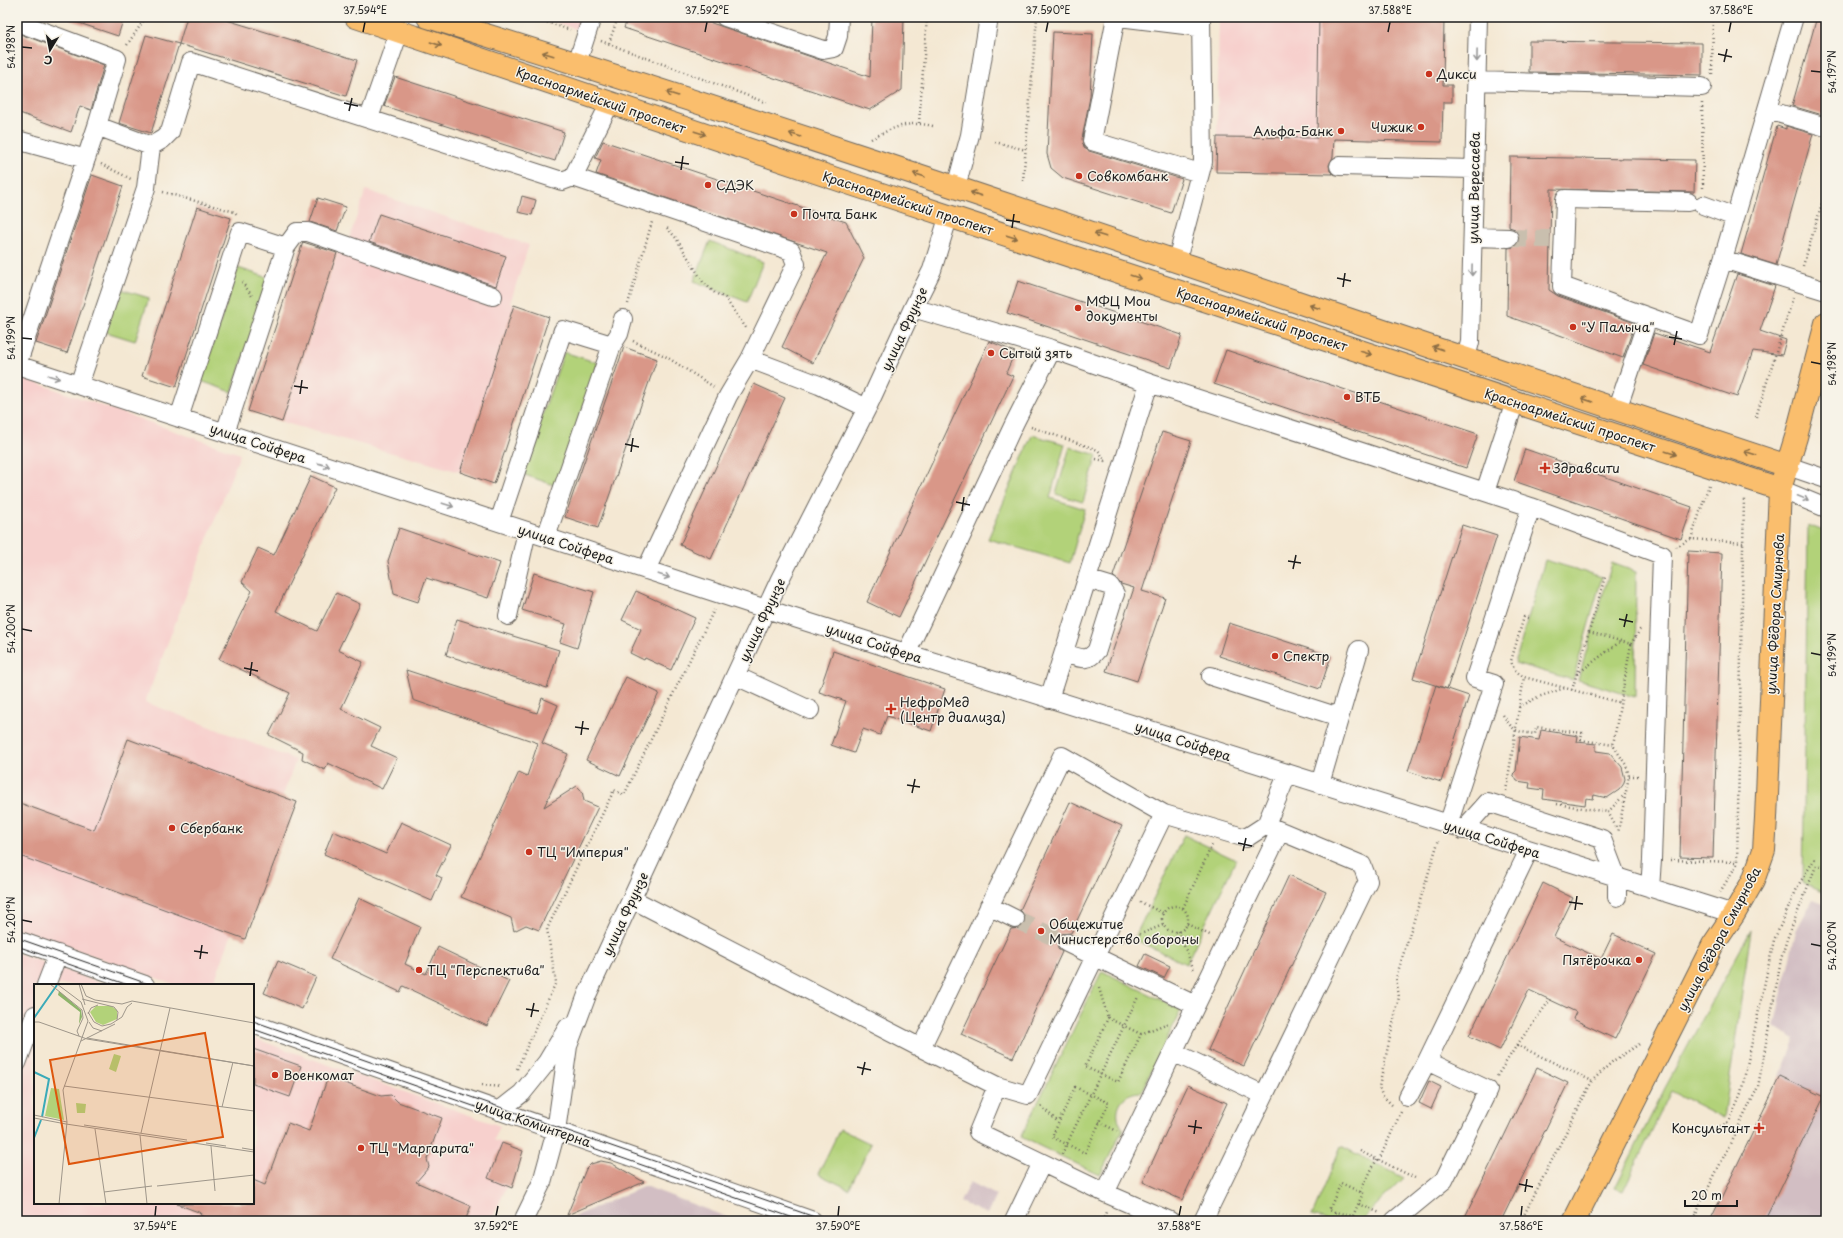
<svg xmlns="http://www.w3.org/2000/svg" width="1843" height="1238" viewBox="0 0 1843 1238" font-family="'Playpen Sans',sans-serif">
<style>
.built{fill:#f7d0cd}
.industrial{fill:#d2bec3}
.green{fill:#b2d279;stroke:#67774a}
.building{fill:#d99788}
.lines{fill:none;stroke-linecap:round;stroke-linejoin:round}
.minor-tunnel{stroke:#c9bfae;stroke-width:18;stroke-dasharray:18 9;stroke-linecap:butt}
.minor-casing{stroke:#68635c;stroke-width:20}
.major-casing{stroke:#68635c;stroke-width:24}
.path{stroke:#68635c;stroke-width:2.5;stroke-dasharray:1 3;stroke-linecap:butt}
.minor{stroke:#fff;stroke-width:18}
.major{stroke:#fabe6d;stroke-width:22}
.tram{stroke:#1c1c1c;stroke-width:1}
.oneway{stroke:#8b6d44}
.oneway2{stroke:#999}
.ticks{fill:none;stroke:#1c1c1c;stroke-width:1.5}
.poi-dot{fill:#c8321e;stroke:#f7f3e8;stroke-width:1.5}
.labels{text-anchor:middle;stroke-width:3;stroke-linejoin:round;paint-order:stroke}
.poi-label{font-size:13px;fill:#1c1c1c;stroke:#f7f3e8;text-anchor:start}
.street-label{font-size:13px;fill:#1c1c1c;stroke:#f7f3e8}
.inset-river{fill:none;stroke:#3aaab8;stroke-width:2}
.inset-road{fill:none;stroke:#9e968a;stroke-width:1}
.view{fill:#de560d;fill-opacity:0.15;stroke:#de560d;stroke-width:2}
.inset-edge{fill:none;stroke:#1c1c1c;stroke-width:2}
.neatline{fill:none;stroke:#1c1c1c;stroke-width:1.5}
.ticks-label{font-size:10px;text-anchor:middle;fill:#1c1c1c}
</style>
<rect width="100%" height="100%" fill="#f7f3e8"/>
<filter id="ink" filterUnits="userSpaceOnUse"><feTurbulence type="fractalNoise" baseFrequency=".025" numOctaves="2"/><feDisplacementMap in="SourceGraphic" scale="8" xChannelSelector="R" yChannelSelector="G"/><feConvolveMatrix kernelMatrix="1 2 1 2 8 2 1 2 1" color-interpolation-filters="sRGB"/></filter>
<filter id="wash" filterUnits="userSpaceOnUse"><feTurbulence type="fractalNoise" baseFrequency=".012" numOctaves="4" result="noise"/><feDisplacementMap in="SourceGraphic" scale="16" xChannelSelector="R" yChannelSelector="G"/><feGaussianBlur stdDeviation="0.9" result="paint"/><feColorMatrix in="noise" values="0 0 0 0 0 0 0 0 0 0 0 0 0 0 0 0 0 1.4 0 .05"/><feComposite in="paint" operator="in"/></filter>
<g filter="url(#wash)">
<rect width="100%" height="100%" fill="#f4e8d3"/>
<path class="built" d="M541,17H600L585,32Z
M1219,17H1319L1317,138L1217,137Z
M366,190L529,245L510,303L514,305L460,472L282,422L339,249L345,250Z
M17,376L240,454L145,702L296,760L213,985H176L17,929Z
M17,953L107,985H35V1203H253V1038L500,1126L494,1140L523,1151L491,1221H17Z"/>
<path class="industrial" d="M1813,899L1826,904V1221H1710L1780,1076L1795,1039L1774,1027L1796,931Z
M970,1182L996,1195L987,1214L960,1202Z
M645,1186L737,1221H564Z"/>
<path class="green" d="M710,241L763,262L747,302L694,281Z
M238,268L269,278L232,392L201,381Z
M117,288L149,298L135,341L103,331Z
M564,352L598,363L557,486L522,474Z
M1032,435L1065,444L1050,498L1085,509L1070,563L988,539Z
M1070,447L1097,455L1083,502L1056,494Z
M1808,525L1826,532V893L1803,884Z
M1545,560L1602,577L1573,680L1515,663Z
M1612,563L1636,572L1635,697L1578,680Z
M1184,835L1236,860L1186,964L1134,939Z
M1751,930L1724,1118L1671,1091L1623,1191L1615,1188L1665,1088Z
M1102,971L1181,1010L1141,1092C1120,1092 1111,1112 1123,1129L1100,1175L1021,1137Z
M840,1129L871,1144L849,1189L818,1174Z
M1341,1146L1404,1178L1360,1221H1332L1312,1216Z"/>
<g id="blocks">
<path class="building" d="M70,17H124L118,36L70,20Z
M187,17H217L357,60L346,96L179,44Z
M628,17H694L870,77L872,17H904L902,90L870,110L624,28Z
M1319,17H1444L1443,85H1452V102H1443L1442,142L1334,139L1333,157L1329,165L1330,171L1333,174L1216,172L1217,137L1317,138Z
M1817,17H1826V116L1792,106Z
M1053,32L1093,34L1090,97L1082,139L1084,148L1089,151L1182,179L1171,213L1063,178L1051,168L1047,154Z
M20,34L104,65L91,110L80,106L71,132L17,112V41Z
M146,35L179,44L151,133L119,123Z
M1529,41L1702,43V75L1529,72Z
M395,77L564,132L555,161L384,106Z
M1777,126L1786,129V126L1813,134L1776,265L1741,254Z
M603,141L846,222L864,258L813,363L782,347L827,253L596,174L601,160L595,158Z
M1510,157L1695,160L1694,192L1551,189L1549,290L1558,296L1635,323L1623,358L1507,316L1508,248L1514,247L1518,244L1519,238L1515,229L1509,227Z
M92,175L123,186L67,353L36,343Z
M522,196L536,200L532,215L518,212Z
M318,198L346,207L337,231L310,222Z
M197,207L231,218L176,387L142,376Z
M379,214L506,256L496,286L369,242Z
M303,242L337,253L282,422L248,411Z
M1737,274L1775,286L1760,331L1786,340L1782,355L1753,351L1737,397L1643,365L1654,333L1710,352Z
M1018,281L1182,335L1171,368L1007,313Z
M514,305L549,317L494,484L460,472Z
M989,341L1015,352L1006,373L1013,376L899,617L867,602Z
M624,347L657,359L598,528L565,517Z
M1226,350L1478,434L1466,468L1214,384Z
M754,384L785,398L711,559L680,545Z
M1162,432L1191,441L1142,591L1165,598L1137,681L1106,671L1134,588L1121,584L1113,576Z
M1525,449L1692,507L1681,539L1514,481Z
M311,476L335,487L276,611L317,631L336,593L360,604L338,650L363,662L341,709L380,728L371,746L397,758L382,789L328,763L325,770L302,759L303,752L269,735L290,693L219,659L252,591L242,582L258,548L274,555Z
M1462,525L1497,536L1447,689L1413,678Z
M399,528L500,563L488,598L426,578L418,602L394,594L388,561Z
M1688,551L1722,553L1713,858L1680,857Z
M534,573L594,592L577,648L560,642L566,624L522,610Z
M636,591L695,618L671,670L645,658L644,660L630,653L641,629L622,620Z
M457,619L559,650L547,688L446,655Z
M1229,623L1331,656L1320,689L1219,656Z
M833,651L945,689L931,731L887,716L880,735L863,729L854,753L831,745L846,701L819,692Z
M406,670L537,713L542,698L558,705L542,743L568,754L544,807L577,786L582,791L584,801L598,807L539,930L526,925L514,931L511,918L461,897L519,772L527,776L538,743L413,700Z
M626,677L659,693L620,776L586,760Z
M1436,685L1469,696L1441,782L1408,771Z
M1541,730L1578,736L1577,742L1596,744V751L1610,753L1622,767L1625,779L1623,785L1619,790L1607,798L1594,795L1593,799L1586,798L1585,805L1543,799L1544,790L1529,788L1530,783L1517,781L1513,774L1516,771L1520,737L1539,740Z
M128,739L297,802L245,939L17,855V802L94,830Z
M1070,802L1122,826L1071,933L1061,934L1057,939L1058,949L1062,952L1013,1058L961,1034L1011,929L1020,928L1025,923L1024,914L1020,910Z
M401,822L451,845L436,875L442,878L432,901L324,854L333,831L386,854Z
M1289,875L1326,892L1244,1066L1208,1050Z
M1543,883L1573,898L1554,937L1601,959L1613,934L1656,954L1615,1039L1573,1019L1576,1012L1529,990L1500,1050L1469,1036Z
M359,898L420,927L405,964L426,974L438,947L509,981L487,1026L403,986L400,992L330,959Z
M1145,954L1170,966L1164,978L1139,966Z
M278,961L316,977L302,1009L264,993Z
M253,1049L301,1066L290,1097L253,1084Z
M1537,1068L1568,1083L1501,1221H1463Z
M1780,1076L1824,1097L1764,1221H1710Z
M328,1077L381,1096L391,1095L398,1102L442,1118L427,1159L429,1167L416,1182L471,1206L465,1221H213L200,1215L201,1213L177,1204L253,1203V1180L265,1185L288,1123L309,1131Z
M1429,1081L1441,1087L1431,1109L1419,1103Z
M1188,1085L1227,1103L1182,1200L1143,1182Z
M502,1143L523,1151L512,1188L488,1178Z
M601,1161L611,1163L644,1182L567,1215L586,1169L591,1164Z"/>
</g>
</g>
<g filter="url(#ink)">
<use href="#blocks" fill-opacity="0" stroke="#68635c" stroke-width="1"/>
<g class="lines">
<path class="minor-tunnel" d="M1509,238L1550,239
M1015,919L1067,943"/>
<g class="minor-casing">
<path id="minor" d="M725,17L823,50L834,48L838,36L839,17
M1116,17L1092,141L1200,173
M1119,17L1201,27
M17,22L117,59L97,126L17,365
M577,63L592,17
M1476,81L1702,87
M1767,110L1826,127
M369,118L399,32
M97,126L151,146
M17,140L86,159
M1339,166L1474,169
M573,177L610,103
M956,187L970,135L989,17
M1688,202L1565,199L1562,286L1699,335L1723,259L1826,291
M1703,205L1735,217
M1473,237L1509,238
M286,247L297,232H308L493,296
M1723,259L1794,17
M1177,260L1203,162L1201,17
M913,308L1052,349L1149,383L1485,492
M1466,358L1470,342L1478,17
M750,359L819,385L867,408
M17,365L766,609L1734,914
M79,385L146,188L151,146L163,139L170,132L191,62L562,181L573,177L791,251L796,264L750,359L728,396L646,570
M1515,401L1485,492L1531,507L1662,555L1652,860L1650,888
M1617,410L1648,318
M179,418L240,232L286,247L225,433
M1788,466L1826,479
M1780,489L1826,508
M499,522L563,330L612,345
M546,537L612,345L619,334L623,319
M508,616L527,531
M1064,653C1078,657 1087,664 1097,650L1113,599L1115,594L1110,586L1087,579
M906,654L1015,422L1052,349
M736,676L810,710
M1211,676L1339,717
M1049,699L1149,383
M1320,784L1359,650
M1448,825L1494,684L1475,678L1531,507
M1463,830L1488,802L1602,839L1617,878V897
M632,899L921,1048
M989,906L1015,919
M17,940L145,985
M1067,943L1195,1005
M46,985L58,954
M253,1024L813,1221
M1173,1052L1264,1095
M17,1063L35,1015
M997,1086L921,1048L1062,756L1164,814
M1408,1097L1427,1061
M499,1111L522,1093L547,1062L568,1027
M1105,1193L1280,831
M523,1221L542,1182L556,1131L568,1046L587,995L780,579L867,408L913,308L932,270L949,215
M1014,1221L1042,1163
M1170,1221L1105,1193L978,1132L997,1086L1028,1095L1164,814L1246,838L1266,825L1287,775
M1203,1221L1368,881L1362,865L1266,825
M1394,1221L1444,1180L1488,1090L1427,1061L1529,850"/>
</g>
<g class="major-casing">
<path id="major" d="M356,17L854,185L1780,489
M428,17C884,158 1334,317 1788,466
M1574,1221L1713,945L1734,914L1753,881L1764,850L1766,818L1780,489L1796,437L1826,323"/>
</g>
<path class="path" d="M532,17L570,30
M601,41L767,103
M609,43L618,17
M127,45L146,17
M1712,74L1713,17
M1702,103L1703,188
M919,123L927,17
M871,139C892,128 908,120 933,126
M995,142L1026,150
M101,164L131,179
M1023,181L1037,17
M163,192L235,212L238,216
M667,228L676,238L703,282L715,293L725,298L746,328
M1803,266L1826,190
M242,282L252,296
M628,304L652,222
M633,341L665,356L714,387
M1756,417L1793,298
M1031,427L1098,450L1106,461
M1096,459L1105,461
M1691,539L1709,485
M1676,547L1691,539L1743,543
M1821,575L1826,583
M1528,618L1524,617L1511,661C1513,670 1517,672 1524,677L1621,703
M1589,632L1631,644L1613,745L1626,765L1629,776L1618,833
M1631,644L1640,630L1643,629
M1577,674L1621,641
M1572,690L1605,577
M1519,707L1538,697L1565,688
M1503,715C1514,732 1515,731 1535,734L1536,727L1582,733L1581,740L1613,745
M1629,776H1639
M1506,791L1524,677
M1557,804L1608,812
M1608,812L1626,793
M1608,812L1616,827
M1670,860L1737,862
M1826,867L1823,876L1826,877
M1720,892L1737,864L1744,498
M1140,902L1163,913
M1162 919a13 13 0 1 1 26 0a13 13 0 1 1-26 0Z
M1183,908L1212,845
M1187,924L1210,935
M1178,931L1194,970
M1121,942L1163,925
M1099,988L1108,1018
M1141,1034L1108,1018L1085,1067L1118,1082L1141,1034L1168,1023
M1517,1045L1550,1000
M517,1069L556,982L547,929L614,790L624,795L714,610
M1497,1076L1517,1045L1592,1081
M482,1085L501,1087
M1075,1087L1109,1103L1085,1153L1052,1137Z
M1392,1105L1382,1095L1379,1087L1399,997L1396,978L1439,839
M1041,1106L1058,1122
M1401,1112L1379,1160L1417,1179
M1099,1122L1117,1131
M1713,1130L1729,1122L1741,1093L1774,940L1799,884L1816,857
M1360,1151L1378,1160
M1062,1154L1138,997
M1359,1204L1380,1213
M1335,1212L1329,1210L1341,1183L1360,1192
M1693,1219L1758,1087L1781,959L1787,939L1816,866L1826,868
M1103,1221L1106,1212
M1333,1221L1335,1212L1353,1216L1363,1193L1360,1192L1377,1159
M1521,1221L1592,1081L1613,1061L1641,1043"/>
<use href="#minor" class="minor"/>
<use href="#major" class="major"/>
<path class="tram" d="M17,938L151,985
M17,946L128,985
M253,1021L826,1221
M253,1029L802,1221"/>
</g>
<defs><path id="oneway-shaft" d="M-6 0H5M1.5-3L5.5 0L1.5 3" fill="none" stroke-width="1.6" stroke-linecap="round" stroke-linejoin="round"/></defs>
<g class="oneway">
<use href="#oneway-shaft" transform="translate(436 44) rotate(19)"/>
<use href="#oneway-shaft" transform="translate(548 54) rotate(-163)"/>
<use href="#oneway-shaft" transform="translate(672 94) rotate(-162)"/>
<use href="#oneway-shaft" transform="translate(700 133) rotate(18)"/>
<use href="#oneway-shaft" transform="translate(795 135) rotate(-162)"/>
<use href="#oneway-shaft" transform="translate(919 175) rotate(-162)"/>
<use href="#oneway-shaft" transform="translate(976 194) rotate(-161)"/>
<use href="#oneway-shaft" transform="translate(1100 235) rotate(-162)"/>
<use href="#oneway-shaft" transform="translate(1012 237) rotate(18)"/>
<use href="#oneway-shaft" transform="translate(1136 277) rotate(18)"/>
<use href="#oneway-shaft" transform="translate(1315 307) rotate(-161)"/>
<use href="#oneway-shaft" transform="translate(1438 348) rotate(-161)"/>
<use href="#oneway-shaft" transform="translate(1366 353) rotate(18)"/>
<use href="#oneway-shaft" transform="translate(1587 400) rotate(-161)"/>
<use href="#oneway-shaft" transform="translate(1671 453) rotate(18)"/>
<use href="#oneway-shaft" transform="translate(1750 453) rotate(-162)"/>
</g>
<g class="oneway2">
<use href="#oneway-shaft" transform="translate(1477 56) rotate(91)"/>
<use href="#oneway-shaft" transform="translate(1472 270) rotate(91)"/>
<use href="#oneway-shaft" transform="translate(54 377) rotate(18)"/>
<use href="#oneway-shaft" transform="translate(324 465) rotate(18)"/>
<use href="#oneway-shaft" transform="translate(1803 498) rotate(22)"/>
<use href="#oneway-shaft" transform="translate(448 505) rotate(18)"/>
<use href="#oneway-shaft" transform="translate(664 576) rotate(18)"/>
</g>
</g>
<path class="ticks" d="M363,32L365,22M705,32L707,22M1046,32L1048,22M1388,32L1390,22M1729,32L1731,22M22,47L32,48M1718,54L1732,57M1724,62L1727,49M1811,71L1821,72M344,103L358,106M349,111L352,98M675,162L689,164M681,170L683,156M1006,220L1020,222M1012,228L1014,214M1337,278L1351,281M1343,287L1345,273M1669,337L1682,339M22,338L32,339M1674,345L1677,331M1811,362L1821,364M294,386L308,388M300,394L302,380M625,444L639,447M631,452L633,438M956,502L970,505M962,511L964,497M1288,561L1301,563M1293,569L1296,555M1619,619L1633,622M1624,627L1627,614M22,629L32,631M1811,653L1821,655M244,668L258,671M250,676L252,662M575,727L589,729M581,735L583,721M907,785L920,787M912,793L915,779M1238,843L1252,846M1243,851L1246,838M1569,902L1583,904M1575,910L1577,896M22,920L32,922M1811,944L1821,946M194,951L208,953M200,959L202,945M526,1009L539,1011M531,1017L534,1003M857,1067L871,1070M862,1075L865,1062M1188,1126L1202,1128M1194,1134L1196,1120M1519,1184L1533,1187M1525,1192L1527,1179M155,1216L156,1206M496,1216L498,1206M838,1216L839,1206M1179,1216L1181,1206M1521,1216L1522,1206"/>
<g class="poi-dot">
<circle cx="1429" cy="74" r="4"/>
<circle cx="1421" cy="127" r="4"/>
<circle cx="1341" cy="131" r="4"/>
<circle cx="1079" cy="176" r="4"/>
<circle cx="708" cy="185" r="4"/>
<circle cx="794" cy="214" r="4"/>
<circle cx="1078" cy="308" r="4"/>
<circle cx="1573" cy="327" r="4"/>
<circle cx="991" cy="353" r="4"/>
<circle cx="1347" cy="397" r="4"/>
<path d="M1543 462h4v4h4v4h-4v4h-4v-4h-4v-4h4z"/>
<circle cx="1275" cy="656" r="4"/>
<path d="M889 703h4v4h4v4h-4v4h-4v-4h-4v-4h4z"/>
<circle cx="172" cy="828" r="4"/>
<circle cx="529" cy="852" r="4"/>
<circle cx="1041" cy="931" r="4"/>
<circle cx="1639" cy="960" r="4"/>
<circle cx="419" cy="970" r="4"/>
<circle cx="275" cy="1075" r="4"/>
<path d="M1757 1122h4v4h4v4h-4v4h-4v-4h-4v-4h4z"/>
<circle cx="361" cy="1148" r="4"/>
</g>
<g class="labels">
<g class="poi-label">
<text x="1437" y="79">Дикси</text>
<text x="1413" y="132" text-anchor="end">Чижик</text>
<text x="1333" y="136" text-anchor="end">Альфа-Банк</text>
<text x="1087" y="181">Совкомбанк</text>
<text x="716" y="190">СДЭК</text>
<text x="802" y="219">Почта Банк</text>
<text x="1086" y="306">МФЦ Мои<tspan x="1086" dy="15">документы</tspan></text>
<text x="1581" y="332">"У Палыча"</text>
<text x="999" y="358">Сытый зять</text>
<text x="1355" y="402">ВТБ</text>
<text x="1553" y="473">Здравсити</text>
<text x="1283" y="661">Спектр</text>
<text x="900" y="707">НефроМед<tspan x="900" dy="15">(Центр диализа)</tspan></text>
<text x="180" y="833">Сбербанк</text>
<text x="537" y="857">ТЦ "Империя"</text>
<text x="1049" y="929">Общежитие<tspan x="1049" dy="15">Министерство обороны</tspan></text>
<text x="1631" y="965" text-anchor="end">Пятёрочка</text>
<text x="427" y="975">ТЦ "Перспектива"</text>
<text x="283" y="1080">Военкомат</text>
<text x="1750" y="1133" text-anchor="end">Консультант</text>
<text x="369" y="1153">ТЦ "Маргарита"</text>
</g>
<g class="street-label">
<text transform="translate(601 100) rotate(19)" y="5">Красноармейский проспект</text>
<text transform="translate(1474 188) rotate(-89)" y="5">улица Вересаева</text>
<text transform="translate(908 203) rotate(18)" y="5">Красноармейский проспект</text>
<text transform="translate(1262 319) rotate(18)" y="5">Красноармейский проспект</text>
<text transform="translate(904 329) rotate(-65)" y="5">улица Фрунзе</text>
<text transform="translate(1570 420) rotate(18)" y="5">Красноармейский проспект</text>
<text transform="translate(258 443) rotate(18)" y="5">улица Сойфера</text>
<text transform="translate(566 544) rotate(18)" y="5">улица Сойфера</text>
<text transform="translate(1775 614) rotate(-87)" y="5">улица Фёдора Смирнова</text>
<text transform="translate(762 620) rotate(-65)" y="5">улица Фрунзе</text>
<text transform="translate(874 643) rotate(18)" y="5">улица Сойфера</text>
<text transform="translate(1183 741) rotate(18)" y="5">улица Сойфера</text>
<text transform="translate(1492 839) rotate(17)" y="5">улица Сойфера</text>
<text transform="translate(625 914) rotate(-65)" y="5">улица Фрунзе</text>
<text transform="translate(1719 939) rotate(-62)" y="5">улица Фёдора Смирнова</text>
<text transform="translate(533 1123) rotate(19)" y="5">улица Коминтерна</text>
</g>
</g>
<g transform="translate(34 984)">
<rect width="220" height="220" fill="#f4e8d3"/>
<path d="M62,22H77L83,26V35L69,41L62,38L56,28ZM80,70L87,72L82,88L75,85ZM17,104L25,105L30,136L11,132ZM42,119L52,120L51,129H43Z" fill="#b2d279"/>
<path d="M25,7L47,26L48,33L45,40L46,28L24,11Z" fill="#8db469"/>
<path class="inset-river" d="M0,34L23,1M0,88L15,95L8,133M0,154L7,136"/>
<path class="inset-road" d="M16,0L48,26L49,34L43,47L45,52M23,0L47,18L54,37L29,106L33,138L25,220M45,0L51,21M47,0L52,12L61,16L88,20L98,17L220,39M48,15L80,23L84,28L83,36M54,28L60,38L68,42L77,40L88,33M54,30L57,24L64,21M88,33L93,23L98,19M0,38H5L53,55L220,82M55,38L59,44L68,47M53,54L220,82M47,57L81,40M30,102L220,127M188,123L199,78M0,131L33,138M0,134L32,140M32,140L220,168M50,141L153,156M61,145L72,220M107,149L136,24M106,151L113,220M172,159L192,162M177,162L181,207M208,164L220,166M123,202L220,191M70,208L118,202"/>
<path class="view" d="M171,49L189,153L35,180L16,76Z"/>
<rect width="220" height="220" class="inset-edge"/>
</g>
<rect width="1843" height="1238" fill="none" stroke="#f7f3e8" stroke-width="44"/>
<g transform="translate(50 50) rotate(190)" stroke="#f7f3e8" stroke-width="3" paint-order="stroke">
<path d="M0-3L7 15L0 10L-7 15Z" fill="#1c1c1c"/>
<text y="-6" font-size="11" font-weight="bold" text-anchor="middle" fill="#1c1c1c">С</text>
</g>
<path d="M1685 1200v6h52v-6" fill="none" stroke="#1c1c1c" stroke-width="2"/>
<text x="1691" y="1200" font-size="12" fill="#1c1c1c" stroke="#f7f3e8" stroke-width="3" paint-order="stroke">20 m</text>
<rect x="22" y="22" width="1799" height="1194" class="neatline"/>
<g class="ticks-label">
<text x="365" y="14">37.594°E</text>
<text x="707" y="14">37.592°E</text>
<text x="1048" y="14">37.590°E</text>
<text x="1390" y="14">37.588°E</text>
<text x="1731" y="14">37.586°E</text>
<text transform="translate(11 47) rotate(-90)" y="4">54.198°N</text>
<text transform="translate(1832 72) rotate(-90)" y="4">54.197°N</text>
<text transform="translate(11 338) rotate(-90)" y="4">54.199°N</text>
<text transform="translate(1832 364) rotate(-90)" y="4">54.198°N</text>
<text transform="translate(11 629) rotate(-90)" y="4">54.200°N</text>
<text transform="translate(1832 655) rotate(-90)" y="4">54.199°N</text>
<text transform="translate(11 920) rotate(-90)" y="4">54.201°N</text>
<text transform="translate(1832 946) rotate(-90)" y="4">54.200°N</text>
<text x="155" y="1230">37.594°E</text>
<text x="496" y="1230">37.592°E</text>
<text x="838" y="1230">37.590°E</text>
<text x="1179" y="1230">37.588°E</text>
<text x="1521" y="1230">37.586°E</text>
</g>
</svg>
